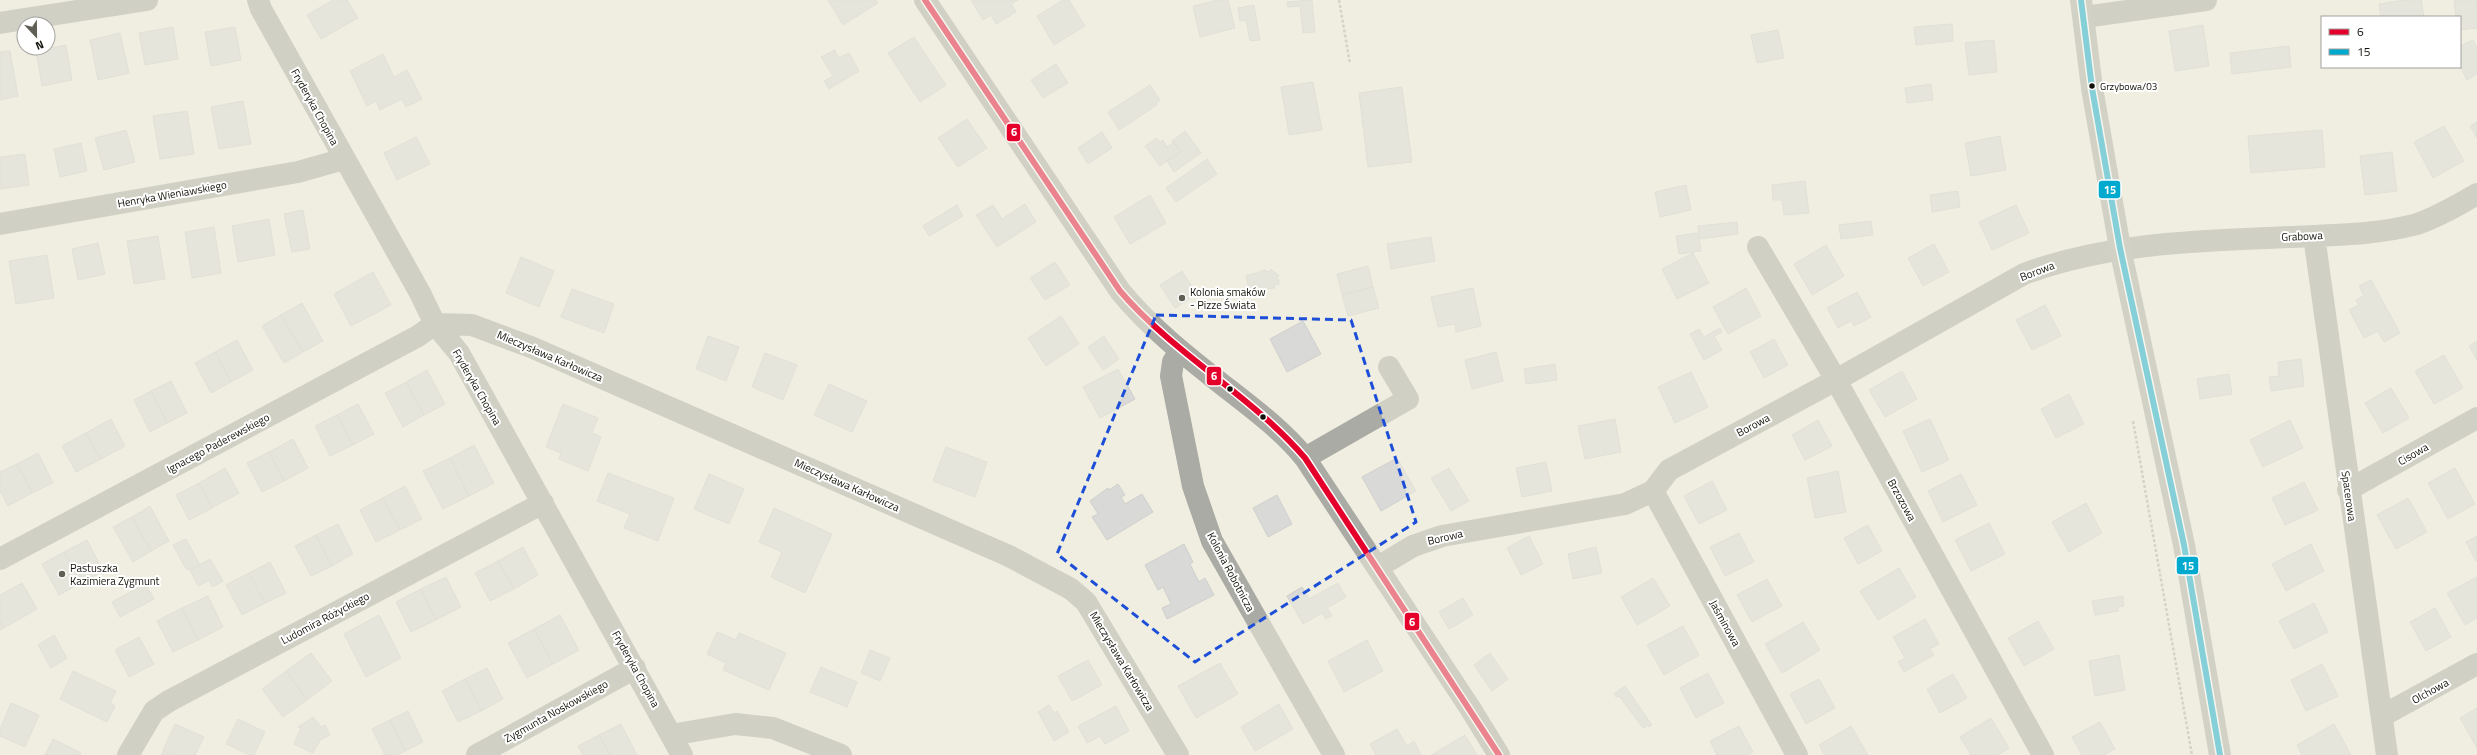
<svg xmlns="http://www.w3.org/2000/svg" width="2477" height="755" viewBox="0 0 2477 755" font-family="'Titillium Web',sans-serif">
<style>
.building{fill:#d9d9d7;stroke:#cfcfcd}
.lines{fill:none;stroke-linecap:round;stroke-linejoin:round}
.path{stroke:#b4b2ac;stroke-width:2.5;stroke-dasharray:3 2;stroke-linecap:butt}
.minor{stroke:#ababa5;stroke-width:22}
.major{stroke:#aeada4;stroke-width:22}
.bus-1-casing{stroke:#fff;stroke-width:9}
.bus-2-casing{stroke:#fff;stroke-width:9}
.bus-1{stroke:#e4002b;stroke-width:6}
.bus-2{stroke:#00a9ce;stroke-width:6}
.marked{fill:none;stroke:#1d4ed8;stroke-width:3;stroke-dasharray:8 5;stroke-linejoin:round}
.bus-dot{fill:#13120a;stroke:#fff;stroke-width:1.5}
.poi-dot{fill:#605f55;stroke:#fff;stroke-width:1.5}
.labels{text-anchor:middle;stroke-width:4;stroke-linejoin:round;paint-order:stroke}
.bus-label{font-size:10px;fill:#13120a;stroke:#fff;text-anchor:start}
.street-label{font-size:11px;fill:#13120a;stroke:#fff}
.poi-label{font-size:11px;fill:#13120a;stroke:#fff;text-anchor:start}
.line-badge{stroke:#fff;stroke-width:1.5}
.badge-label{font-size:11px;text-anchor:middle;font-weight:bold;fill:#fff}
</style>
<rect width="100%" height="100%" fill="#f0eee0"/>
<path class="building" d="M333,0H347L358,18L321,39L307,15Z
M828,0H876L878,3L843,25Z
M971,0H1018L1011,4L1016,12L996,24L991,15L983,20Z
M1063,0H1069L1085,26L1054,45L1037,16Z
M1218,0H1228L1235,28L1200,37L1193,6Z
M1312,0L1315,32L1303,33L1300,6L1288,7L1287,2Z
M2405,0H2421L2424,17H2381L2379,4Z
M2454,0H2477V28L2460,30V17H2456Z
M1254,5L1260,40L1250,41L1246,20L1240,21L1238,8Z
M1952,24L1953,41L1916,45L1914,27Z
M2203,25L2209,66L2175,71L2169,31Z
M173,27L178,59L145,65L139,33Z
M235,27L241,60L211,66L205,32Z
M1778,30L1784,58L1757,63L1751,35Z
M120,33L129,73L98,80L90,40Z
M914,37L946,85L920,102L888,53Z
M1994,40L1997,72L1969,75L1965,43Z
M2473,40L2477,47V74L2467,80L2460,66V46Z
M66,45L72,80L42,86L36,51Z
M2289,46L2291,67L2232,74L2230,53Z
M835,50L838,58L849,53L859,71L829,89L824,81L833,76L821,57Z
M10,51L18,96L0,100V52Z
M383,54L394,77L407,70L422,99L406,107L402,99L380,110L376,101L367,106L350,71Z
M1056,64L1068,83L1043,98L1031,80Z
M1313,82L1322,130L1289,135L1281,87Z
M1931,84L1933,100L1907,103L1905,88Z
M1150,85L1160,100L1156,103L1157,105L1119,130L1108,112Z
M1402,87L1412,162L1368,167L1359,93Z
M243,101L251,144L219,149L211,107Z
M187,111L194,154L160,159L153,116Z
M967,119L987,148L958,167L938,138Z
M2477,122V138L2470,126Z
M2444,126L2464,161L2433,178L2414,142Z
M126,130L135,162L104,170L95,138Z
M2322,130L2325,167L2251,173L2248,136Z
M1185,131L1201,153L1174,172L1167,161L1181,152L1172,141Z
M1102,132L1112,148L1088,164L1078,148Z
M2000,136L2006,170L1971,176L1965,143Z
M416,137L430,164L397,180L384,153Z
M1157,138L1160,143L1163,140L1167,147L1174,142L1181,152L1160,166L1145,146Z
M81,143L87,171L60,177L54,149Z
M2392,152L2397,191L2365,195L2360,156Z
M25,154L29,185L0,189V157Z
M1207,159L1217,174L1176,202L1166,188Z
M1805,181L1809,213L1784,215L1782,200H1773L1772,185Z
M1686,185L1691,210L1660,217L1655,192Z
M1958,191L1960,207L1932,212L1930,195Z
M1150,195L1166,223L1130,244L1114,217Z
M1025,204L1036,222L997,247L976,215L993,205L1002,219Z
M957,205L963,216L929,236L923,226Z
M2016,205L2029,233L1992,250L1979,222Z
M303,210L310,249L292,252L284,214Z
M269,219L275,255L238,262L232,226Z
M1871,221L1873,235L1841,239L1839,225Z
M1737,222L1738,234L1699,239L1698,226Z
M214,227L221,273L192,278L185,232Z
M1698,233L1701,251L1679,254L1676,236Z
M158,236L165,279L134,284L127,241Z
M1431,237L1435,261L1391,269L1387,244Z
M98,243L105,274L78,280L72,249Z
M1934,244L1949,272L1923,286L1908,258Z
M1826,245L1844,276L1812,295L1794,264Z
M1693,253L1709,283L1677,299L1662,269Z
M47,255L54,298L16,304L9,261Z
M521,257L554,271L539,307L506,293Z
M1055,262L1070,285L1045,300L1030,278Z
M1368,266L1373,287L1342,295L1337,274Z
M1271,269L1279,276L1276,277L1279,280V284L1274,285L1275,288L1249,291L1246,276L1265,270L1269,272Z
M1182,271L1197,294L1175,308L1160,285Z
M373,272L391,305L351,326L334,294Z
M2371,280L2400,333L2384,342L2378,331L2364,338L2349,310L2359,305L2356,300L2364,296L2359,286Z
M1373,287L1379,308L1348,316L1342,295Z
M1473,288L1481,326L1456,332L1455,324L1438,327L1431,297Z
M1746,288L1761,316L1728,334L1713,307Z
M572,289L614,304L604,333L561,317Z
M1857,292L1871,317L1854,326L1851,321L1838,328L1827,308Z
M302,303L323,341L303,352L281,315Z
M2045,305L2061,336L2032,350L2016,320Z
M281,315L303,352L284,363L262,326Z
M1061,316L1079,344L1046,366L1028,338Z
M1303,321L1321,354L1287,372L1270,339Z
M1720,328L1722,332L1714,336L1722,350L1704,360L1690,334L1699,329L1704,337Z
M708,336L739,347L726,381L696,369Z
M1104,336L1119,359L1103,370L1088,347Z
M1774,339L1788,365L1764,378L1750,352Z
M237,340L253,370L231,382L215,352Z
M2477,341V360L2469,346Z
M215,352L231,382L211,393L195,363Z
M1496,352L1503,381L1472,389L1465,360Z
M765,353L797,365L783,400L752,387Z
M2444,355L2463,388L2434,404L2415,371Z
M2301,359L2304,386L2271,391L2269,377L2279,376L2278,362Z
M1555,364L1557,380L1526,384L1524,369Z
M1118,369L1135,399L1100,418L1083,387Z
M427,370L445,404L424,415L406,382Z
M1902,371L1917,399L1885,417L1869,390Z
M1691,372L1708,407L1675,423L1658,387Z
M2229,374L2232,394L2200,399L2197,379Z
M171,381L187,413L167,423L151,391Z
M406,382L424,415L403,427L385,393Z
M829,384L867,401L852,432L814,415Z
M2391,388L2409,418L2383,433L2365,403Z
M151,391L167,423L150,432L134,400Z
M2069,394L2084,424L2056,438L2041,409Z
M358,404L374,434L353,445L337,415Z
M563,404L598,418L592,433L601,437L588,471L559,459L561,453L546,447Z
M337,415L353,445L330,456L315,426Z
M111,419L125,446L101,459L86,433Z
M1615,419L1621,452L1585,459L1578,426Z
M1930,419L1949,460L1922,472L1903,431Z
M1818,420L1832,446L1805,460L1792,435Z
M2290,420L2303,448L2263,467L2250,440Z
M86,433L101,459L76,472L62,446Z
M293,439L308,468L284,481L269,452Z
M474,445L494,483L469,496L450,458Z
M946,447L987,462L975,497L933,481Z
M269,452L284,481L262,492L247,463Z
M38,453L53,483L32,493L17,464Z
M450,458L469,496L443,509L423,471Z
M1397,458L1416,491L1381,511L1362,477Z
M1546,462L1552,491L1522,497L1516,468Z
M17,464L32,493L8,506L0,491V472Z
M225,468L239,493L212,508L199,483Z
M1449,468L1469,501L1451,511L1431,478Z
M2455,468L2475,504L2448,519L2428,483Z
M1838,471L1846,512L1815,518L1807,478Z
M608,473L674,498L658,541L624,528L630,514L597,501Z
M709,474L744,489L729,524L694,509Z
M1961,474L1977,505L1943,522L1928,491Z
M1712,481L1727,510L1699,524L1684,496Z
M2304,482L2318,510L2285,525L2272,498Z
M199,483L212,508L189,520L176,495Z
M1118,484L1125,495L1121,497L1125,504L1142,494L1153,512L1107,540L1092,517L1098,514L1090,501L1108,488L1109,490Z
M405,486L422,519L400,530L383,498Z
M1277,495L1292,524L1268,537L1253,508Z
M383,498L400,530L376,542L360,510Z
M2408,498L2427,532L2396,549L2377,515Z
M2086,503L2102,533L2069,552L2052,522Z
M150,506L169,541L151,551L132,517Z
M774,508L832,534L805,593L771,577L782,552L759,542Z
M132,517L151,551L133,562L113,527Z
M1989,523L2005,554L1971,571L1955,540Z
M338,524L353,554L332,566L316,535Z
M1868,525L1882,551L1858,564L1844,538Z
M1739,533L1754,562L1725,576L1710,547Z
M316,535L332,566L311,576L295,546Z
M1529,536L1543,564L1521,575L1507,548Z
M2477,536V560L2476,561L2466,542Z
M186,539L200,565L190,570L186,569L173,545Z
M87,540L103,571L81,583L64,552Z
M1184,544L1193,562L1190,564L1199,582L1205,578L1214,595L1167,619L1162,608L1171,604L1163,587L1158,590L1145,565Z
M2311,544L2324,571L2286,591L2272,564Z
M523,547L538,575L514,589L498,561Z
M1596,547L1602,573L1573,579L1568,554Z
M64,552L81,583L59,595L42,564Z
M210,559L223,581L212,587L209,580L198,586L190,570Z
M498,561L514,589L490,601L475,573Z
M270,562L286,593L265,603L249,573Z
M1899,568L1916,597L1878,620L1860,591Z
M249,573L265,603L242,615L226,585Z
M446,577L461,607L436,620L421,589Z
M2477,577V618L2465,625L2447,593Z
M1653,578L1670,606L1637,625L1621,597Z
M1767,579L1782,606L1752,622L1737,595Z
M22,583L37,609L4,628L0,621V595Z
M1338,583L1346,597L1327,608L1332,616L1326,619L1322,613L1303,624L1287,596L1302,587L1309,599Z
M145,584L154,599L120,617L112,602Z
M421,589L436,620L411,632L396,602Z
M208,596L223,627L198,640L182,608Z
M2123,596L2124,606L2118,607V611L2095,615L2092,601Z
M1463,598L1473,615L1449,629L1439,612Z
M2314,603L2328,632L2294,649L2279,621Z
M182,608L198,640L173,652L157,621Z
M2435,608L2451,637L2426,651L2410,622Z
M379,615L401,658L366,677L344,634Z
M560,615L579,650L553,664L534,629Z
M1925,619L1939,644L1930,649L1934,655L1904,672L1898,662L1905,658L1893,637Z
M0,621L4,628L0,630Z
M2038,621L2054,649L2024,666L2008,638Z
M1803,622L1820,650L1782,673L1765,644Z
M1683,626L1699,655L1664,675L1647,645Z
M534,629L553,664L527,678L508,643Z
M717,632L736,640L739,633L786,653L769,690L723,670L726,663L707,654Z
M54,635L67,658L51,668L38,645Z
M139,637L154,664L129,677L115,650Z
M1367,640L1383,671L1344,692L1328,661Z
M870,650L890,658L880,681L861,673Z
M311,653L332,681L307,700L286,671Z
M1490,653L1508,679L1492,691L1474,665Z
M2119,655L2125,690L2095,696L2089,661Z
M1088,660L1102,685L1072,701L1058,676Z
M1220,663L1238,694L1196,718L1178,686Z
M2322,664L2338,696L2306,711L2291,680Z
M821,667L857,682L847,707L810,692Z
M487,668L503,699L481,711L465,679Z
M73,671L116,691L110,703L115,706L107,722L60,699Z
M286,671L307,700L283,717L262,689Z
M1708,673L1724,703L1696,718L1680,688Z
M1953,674L1967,698L1940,713L1927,689Z
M465,679L481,711L458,722L442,691Z
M1819,679L1835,708L1806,724L1790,694Z
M1625,686L1652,725L1649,727L1648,725L1643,728L1619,696L1616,697L1614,694Z
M11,703L39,715L25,747L0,736V729Z
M1279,704L1293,729L1255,751L1241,727Z
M1049,705L1054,713L1057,711L1069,732L1054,741L1038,712Z
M1116,706L1129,731L1105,744L1100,736L1087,743L1078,726Z
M2477,708V748L2460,718Z
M408,711L423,742L405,751L390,720Z
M313,717L321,727L325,725L330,735L320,740L313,753L294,744L301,728L298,727Z
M1991,718L2009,748L1998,755H1971L1960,737Z
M238,719L265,732L254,755H250L226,744Z
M390,720L405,751L396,755H385L372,729Z
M2100,722L2115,749L2104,755H2082L2072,737Z
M175,724L204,737L195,755H173L163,750Z
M621,724L637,755H610L599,735Z
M2334,724L2351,755H2302L2297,745Z
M1739,726L1753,752L1748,755H1717L1710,741Z
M1851,726L1868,755H1825L1819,745Z
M1397,729L1407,746L1414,741L1421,755H1376L1370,744Z
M599,735L610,755H583L578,746Z
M1465,735L1477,755H1431Z
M53,739L81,753L80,755H45Z
M163,751L170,755H161Z"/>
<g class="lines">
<path class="path" d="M1339,0L1350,64
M2133,421L2192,755"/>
<path class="minor" d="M258,0L261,9L420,293L435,324L459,353L682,755
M925,0L1120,291C1151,329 1190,359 1228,389C1255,410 1283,431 1305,458L1470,708L1499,755
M2084,17L2206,0
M0,23L147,0
M0,224L298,172L344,159
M2314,236L2387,755
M1758,247L1836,380L2043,755
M1180,351L1173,362L1171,376L1193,486L1212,541L1334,755
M1305,458L1408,399L1389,367
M2348,490L2477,418
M1653,491L1797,755
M0,559L418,336L435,324L472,325L531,347L1009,556L1071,589L1086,602L1178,755
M1378,567L1413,546L1442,536L1625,504L1653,491L1669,470L1836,380L2024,274C2110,242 2200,241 2290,237C2332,235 2377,235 2417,224C2438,217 2458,205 2477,194
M2382,716L2477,664
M671,735L735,724L773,728L841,755
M128,755L154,711L169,701L543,503
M477,755L635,668"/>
<path class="major" d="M2081,0L2092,88L2120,248L2184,545L2220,755"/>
<g class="bus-1-casing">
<path id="bus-1" d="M925,0L1120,291C1175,355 1251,395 1305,458L1499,755"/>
</g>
<g class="bus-2-casing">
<path id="bus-2" d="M2081,0L2092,88L2120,248L2184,545L2220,755"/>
</g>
<use href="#bus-1" class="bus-1"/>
<use href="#bus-2" class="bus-2"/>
</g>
<path d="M0 0H2477V755H0ZM1156,315L1351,320L1416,522L1195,662L1057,554Z" fill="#f0eee0" fill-opacity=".55" fill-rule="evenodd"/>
<path class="marked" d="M1156,315L1351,320L1416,522L1195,662L1057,554Z"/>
<g class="bus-dot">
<circle cx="2092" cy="86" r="3.5"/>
<circle cx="1230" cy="389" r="3.5"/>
<circle cx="1263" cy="417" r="3.5"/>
</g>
<g class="poi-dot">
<circle cx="1182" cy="298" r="4"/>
<circle cx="62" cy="574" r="4"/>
</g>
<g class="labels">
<g class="bus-label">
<text x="2100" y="90">Grzybowa/03</text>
</g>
<g class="street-label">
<text transform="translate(315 107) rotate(61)" y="4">Fryderyka Chopina</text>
<text transform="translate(172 194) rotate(-10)" y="4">Henryka Wieniawskiego</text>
<text transform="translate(2302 236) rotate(-3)" y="4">Grabowa</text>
<text transform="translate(2037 271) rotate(-21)" y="4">Borowa</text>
<text transform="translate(550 356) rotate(23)" y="4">Mieczysława Karłowicza</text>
<text transform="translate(477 387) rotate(60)" y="4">Fryderyka Chopina</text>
<text transform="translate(1753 425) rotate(-28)" y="4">Borowa</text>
<text transform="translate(218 443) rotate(-28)" y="4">Ignacego Paderewskiego</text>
<text transform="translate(2413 454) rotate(-30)" y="4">Cisowa</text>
<text transform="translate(847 485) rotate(24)" y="4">Mieczysława Karłowicza</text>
<text transform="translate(2349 496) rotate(82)" y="4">Spacerowa</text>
<text transform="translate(1902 500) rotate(61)" y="4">Brzozowa</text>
<text transform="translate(1445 537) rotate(-13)" y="4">Borowa</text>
<text transform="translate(1231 572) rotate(62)" y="4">Kolonia Robotnicza</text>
<text transform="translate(325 618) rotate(-28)" y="4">Ludomira Różyckiego</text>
<text transform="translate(1725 623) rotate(61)" y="4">Jaśminowa</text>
<text transform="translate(1122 661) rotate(59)" y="4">Mieczysława Karłowicza</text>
<text transform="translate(636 669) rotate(61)" y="4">Fryderyka Chopina</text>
<text transform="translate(2430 691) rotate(-29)" y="4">Olchowa</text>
<text transform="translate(556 711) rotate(-29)" y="4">Zygmunta Noskowskiego</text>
</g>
<g class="poi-label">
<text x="1190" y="296">Kolonia smaków<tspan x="1190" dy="13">- Pizze Świata</tspan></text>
<text x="70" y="572">Pastuszka<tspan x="70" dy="13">Kazimiera Zygmunt</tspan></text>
</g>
</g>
<g class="line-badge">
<rect x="1006" y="123" width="15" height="19" rx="4" fill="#e4002b"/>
<rect x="2098" y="180" width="23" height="19" rx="4" fill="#00a9ce"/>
<rect x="1206" y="366" width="16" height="20" rx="4" fill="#e4002b"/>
<rect x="2176" y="556" width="23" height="19" rx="4" fill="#00a9ce"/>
<rect x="1404" y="612" width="16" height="19" rx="4" fill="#e4002b"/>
</g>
<g class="badge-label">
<text x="1014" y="136">6</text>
<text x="2110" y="194">15</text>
<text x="1214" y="380">6</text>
<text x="2188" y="570">15</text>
<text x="1412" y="626">6</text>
</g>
<rect x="2321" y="16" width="140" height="52" fill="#ffffff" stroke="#a1a09d"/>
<rect x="2329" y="29" width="20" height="6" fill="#e4002b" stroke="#a1a09d"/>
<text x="2357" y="36" font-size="12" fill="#13120a">6</text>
<rect x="2329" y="49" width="20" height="6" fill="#00a9ce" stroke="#a1a09d"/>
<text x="2357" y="56" font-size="12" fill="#13120a">15</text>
<g transform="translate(36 36) rotate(158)"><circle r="19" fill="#ffffff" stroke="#a1a09d"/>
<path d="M0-3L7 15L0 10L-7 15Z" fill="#605f55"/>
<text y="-6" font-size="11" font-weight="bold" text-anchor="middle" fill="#13120a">N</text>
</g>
</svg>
